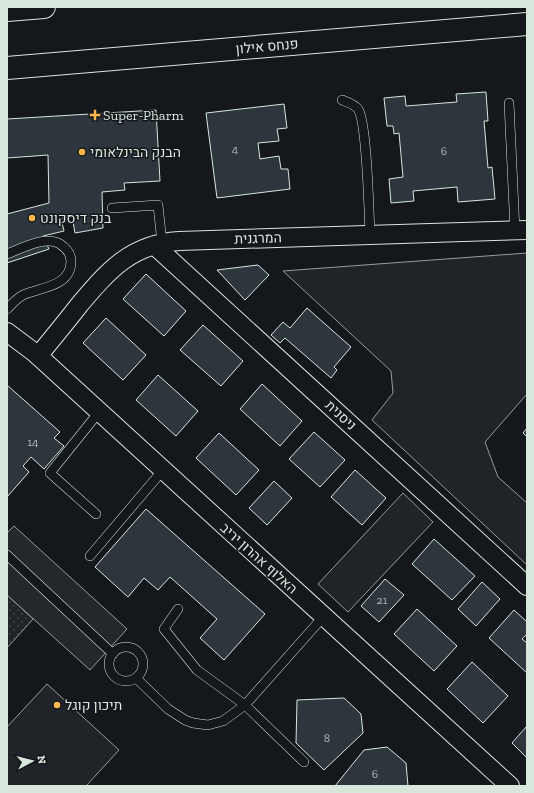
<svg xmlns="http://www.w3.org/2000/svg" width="534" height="793" viewBox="0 0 534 793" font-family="'Zilla Slab',Heebo,serif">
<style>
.grass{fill:url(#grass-dots);stroke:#939e99}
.green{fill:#202428;stroke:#939e99}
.parking{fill:#24282b;stroke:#939e99}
.building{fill:#2c363c;stroke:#d8e6dc}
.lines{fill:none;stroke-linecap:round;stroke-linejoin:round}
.service-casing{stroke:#d8e6dc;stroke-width:10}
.minor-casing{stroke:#d8e6dc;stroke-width:20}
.tertiary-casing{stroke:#d8e6dc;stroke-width:24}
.service{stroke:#14181c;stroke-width:9}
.minor{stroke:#14181c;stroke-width:18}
.tertiary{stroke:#14181c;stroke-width:22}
.poi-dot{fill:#ffb74d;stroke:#14181c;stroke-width:1.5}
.labels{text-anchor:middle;stroke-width:3;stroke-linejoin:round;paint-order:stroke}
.number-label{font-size:12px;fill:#adbab4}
.street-label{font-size:14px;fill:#d8e6dc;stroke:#14181c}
.poi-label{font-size:14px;fill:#d8e6dc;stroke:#14181c;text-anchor:start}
</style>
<defs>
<pattern id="grass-dots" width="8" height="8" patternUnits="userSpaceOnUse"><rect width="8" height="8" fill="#202428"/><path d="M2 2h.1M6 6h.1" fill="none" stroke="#404447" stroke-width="1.8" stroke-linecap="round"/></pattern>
</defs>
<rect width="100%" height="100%" fill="#14181c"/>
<path class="grass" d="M7,595L33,619L7,648Z"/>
<path class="green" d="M527,253V394L485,442L498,477L527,503V565L372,420L393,393L391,371L283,271Z
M403,493L433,522L348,612L318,584Z
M47,684L119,750L86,786H7V727Z"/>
<path class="parking" d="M14,526L127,629L90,670L7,595V533Z"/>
<path class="building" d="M486,92L488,121H484L488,168L492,167L495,199L458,202L457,187L413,191L414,201L391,203L389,179L403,177L399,133L394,134L393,126H387L384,98L405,96L406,106L457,102L456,94Z
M284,104L287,128L277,129L279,141L258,143L260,159L279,156L281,169H288L290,189L217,198L206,113Z
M156,110L160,181L124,183L125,190L102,192L103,228L75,233L72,216L61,219L64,231L43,236L49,249L7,263V214L49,203L48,155L7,158V119Z
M258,265L269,275L245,300L217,270Z
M146,274L186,311L164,336L123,299Z
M307,308L351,347L334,367L337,370L331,378L285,338L280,343L271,335L283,322L290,328Z
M106,318L146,355L123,380L83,343Z
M203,325L243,361L221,386L180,350Z
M158,375L198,411L176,436L136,400Z
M262,384L302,421L280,446L240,409Z
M7,385L60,432L54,438L64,446L44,469L31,457L23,466L29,472L7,497Z
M527,428V437L523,433Z
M314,432L345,460L320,487L289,459Z
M219,433L259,470L236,495L196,458Z
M355,470L386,498L362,525L331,497Z
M274,481L292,498L267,525L249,508Z
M146,509L265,614L224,660L200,638L217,619L170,577L158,590L144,578L128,597L95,567Z
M434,539L475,576L452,600L412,564Z
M385,579L404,595L379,622L361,606Z
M482,582L500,599L476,626L458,609Z
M417,609L457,646L434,671L394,634Z
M514,610L527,622V634L522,639L527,643V673L489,638Z
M472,662L508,696L483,723L447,689Z
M344,698L361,714L363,733L324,770L296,743L297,700Z
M527,726V758L512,743Z
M387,747L406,763L408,786H335L364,750Z"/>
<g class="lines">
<g class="service-casing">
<path id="service" d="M342,100C347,102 354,104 358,109C367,122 369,213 370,235
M509,103L515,231
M112,208L158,205L162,243
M7,254C21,249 45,235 60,244C66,248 71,253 71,261C71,287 41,287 23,295C17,298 12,304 7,309
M96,514L50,473L99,412
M7,555L113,654
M90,556L163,470
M178,609L164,629L197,670L245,705L304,762
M109 664a17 17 0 1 1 34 0a17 17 0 1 1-34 0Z
M136,678L168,709L185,720L193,723L208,725L223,721L245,705L324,616"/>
</g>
<g class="minor-casing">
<path id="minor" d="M154,245L527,586
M7,332L35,353L510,786
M38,356C52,339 66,322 80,304C109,270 131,244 179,241L527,230"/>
</g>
<g class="tertiary-casing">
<path id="tertiary" d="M7,10L44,7
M7,68L527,24"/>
</g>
<use href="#service" class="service"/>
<use href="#minor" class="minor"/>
<use href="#tertiary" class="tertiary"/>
</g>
<g class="poi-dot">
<path d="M93 109h4v4h4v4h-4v4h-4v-4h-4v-4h4z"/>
<circle cx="82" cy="152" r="4"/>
<circle cx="32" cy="218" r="4"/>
<circle cx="57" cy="705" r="4"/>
</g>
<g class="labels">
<g class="number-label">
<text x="235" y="153">4</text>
<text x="444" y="155">6</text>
<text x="33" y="446">14</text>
<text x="382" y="604">21</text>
<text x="327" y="742">8</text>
<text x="375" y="778">6</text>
</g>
<g class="street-label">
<text transform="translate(267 46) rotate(-5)" y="5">פנחס אילון</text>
<text transform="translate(258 238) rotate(-2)" y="5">המרגנית</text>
<text transform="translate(341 415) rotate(43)" y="5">ניסנית</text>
<text transform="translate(259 558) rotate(42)" y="5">האלוף אהרון יריב</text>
</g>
<g class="poi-label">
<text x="103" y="120">Super-Pharm</text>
<text x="90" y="157">הבנק הבינלאומי</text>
<text x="40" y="223">בנק דיסקונט</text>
<text x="65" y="710">תיכון קוגל</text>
</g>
</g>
<rect width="534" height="793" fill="none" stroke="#d8e6dc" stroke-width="16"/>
<g transform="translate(32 761) rotate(83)" stroke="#14181c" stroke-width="3" paint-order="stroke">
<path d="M0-3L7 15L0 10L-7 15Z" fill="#d8e6dc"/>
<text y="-6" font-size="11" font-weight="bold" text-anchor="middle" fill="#d8e6dc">N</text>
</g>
</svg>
